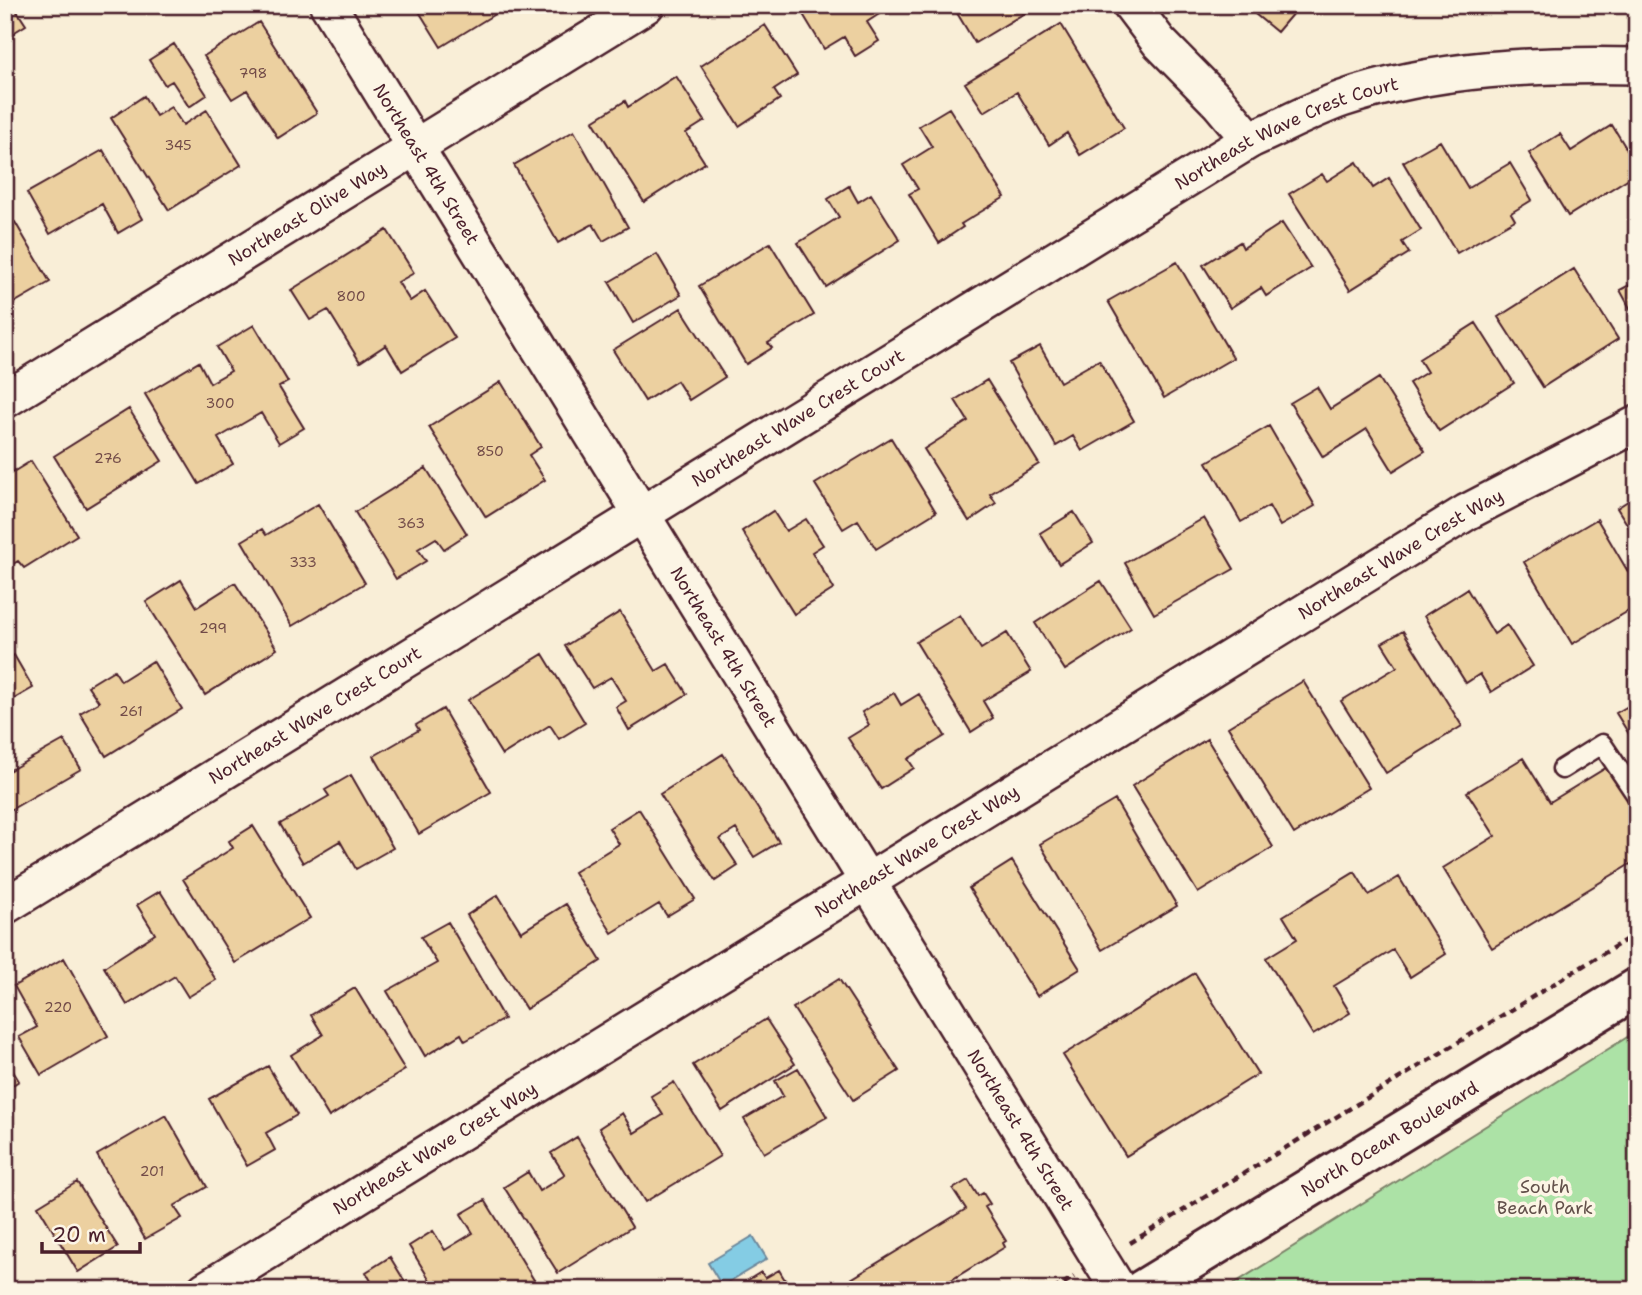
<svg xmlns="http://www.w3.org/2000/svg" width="1642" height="1295" viewBox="0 0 1642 1295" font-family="'Shantell Sans',sans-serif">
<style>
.green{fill:#ace2a6;stroke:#7b8068;stroke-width:2}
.water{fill:#84cce4;stroke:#6d879a;stroke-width:2}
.building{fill:#ecd0a0;stroke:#4a1f2b;stroke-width:2}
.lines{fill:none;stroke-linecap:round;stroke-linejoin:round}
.service-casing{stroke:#4a1f2b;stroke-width:23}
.minor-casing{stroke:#4a1f2b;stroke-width:40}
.secondary-casing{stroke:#4a1f2b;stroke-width:44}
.path{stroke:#4a1f2b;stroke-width:4.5;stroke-dasharray:7 5;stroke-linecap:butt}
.service{stroke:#fcf5e5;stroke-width:18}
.minor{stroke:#fcf5e5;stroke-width:35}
.secondary{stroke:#fcf5e5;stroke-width:38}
.labels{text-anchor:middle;stroke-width:7;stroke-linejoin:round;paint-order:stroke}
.number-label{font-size:14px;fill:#724b48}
.street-label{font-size:18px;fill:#4a1f2b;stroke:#fcf5e5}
.park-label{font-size:18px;fill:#62504a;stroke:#fcf5e5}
</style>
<rect width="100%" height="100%" fill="#f9eed7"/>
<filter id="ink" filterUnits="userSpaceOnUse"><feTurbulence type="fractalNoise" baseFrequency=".0143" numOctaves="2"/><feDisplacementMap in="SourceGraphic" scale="14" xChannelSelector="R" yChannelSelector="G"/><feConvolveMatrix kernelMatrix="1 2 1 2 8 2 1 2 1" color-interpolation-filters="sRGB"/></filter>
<g filter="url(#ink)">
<path class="green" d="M1637,1031V1290H1224Z"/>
<path class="water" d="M753,1236L767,1259L722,1286L708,1263Z"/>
<path class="building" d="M5,5H13L26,25L5,38Z
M415,5H494L498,12L441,47Z
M884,5L887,9L867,22L879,41L855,56L844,37L824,49L798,6Z
M970,5H1038L975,43L957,13Z
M1244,5H1300L1277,32Z
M259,22L317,113L278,138L247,90L232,99L204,56Z
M1061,24L1124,128L1080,155L1067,133L1049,145L1017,92L984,112L965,83Z
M765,25L797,75L774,90L780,99L739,126L701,66Z
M174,44L207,95L189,107L172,81L165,85L149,60Z
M676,76L705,121L686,133L705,163L644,202L593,121L625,101L628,107Z
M144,96L156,116L171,107L183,125L207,110L241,165L169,210L111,118Z
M949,108L1005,197L961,224L963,227L939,243L909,194L918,189L903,165L932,147L919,126Z
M1612,125L1637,166V173L1568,216L1529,153L1560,134L1571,151Z
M574,131L628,227L603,241L593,224L558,243L514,165Z
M1440,141L1468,188L1510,163L1532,200L1511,213L1515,220L1457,253L1403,162Z
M103,150L142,219L118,233L102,204L50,234L27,193Z
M1357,162L1373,188L1389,178L1421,230L1402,242L1409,253L1350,290L1289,194L1322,174L1327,181Z
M849,186L858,202L871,194L900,240L826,287L798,243L839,217L828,199Z
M15,222L50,282L5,308V227Z
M1282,223L1311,268L1266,296L1261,288L1230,308L1203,265L1240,242L1243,248Z
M387,230L414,273L398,282L410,301L425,291L455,338L402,371L386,345L360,362L328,310L310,320L291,290Z
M770,243L814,315L768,343L772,348L746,364L699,286Z
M657,254L681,295L633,323L609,282Z
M1177,262L1233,358L1164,398L1108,301Z
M1574,269L1618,339L1543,387L1498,317Z
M1637,281V321L1620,290Z
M681,308L725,377L689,400L677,381L645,401L613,350Z
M1476,323L1514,383L1439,431L1409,383L1427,372L1419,359Z
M254,325L288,382L279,387L304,428L279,443L261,413L218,438L233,464L199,484L145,394L199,362L210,383L231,371L217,347Z
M1040,346L1060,382L1099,360L1134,421L1082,451L1073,436L1056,446L1009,363Z
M1379,378L1425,451L1393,471L1367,429L1323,457L1290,403L1317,387L1330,409Z
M987,380L1039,464L990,494L996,503L969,521L924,449L968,421L955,400Z
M501,382L541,447L529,455L545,480L486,517L429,427Z
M129,409L162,461L86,508L54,456Z
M1269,426L1315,506L1280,526L1269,506L1241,522L1207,462Z
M891,438L936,512L876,549L858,520L843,529L815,484Z
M31,461L77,535L24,568L18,561L5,569V477Z
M426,468L467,534L444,549L436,538L418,549L426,561L396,579L355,512Z
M1637,495V540L1617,508Z
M318,504L365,583L292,626L242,541L262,529L266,535Z
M773,511L786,531L806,519L823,545L812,552L834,589L794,614L742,531Z
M1074,512L1093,543L1059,564L1040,533Z
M1204,518L1234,569L1154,614L1125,563Z
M1597,519L1637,587V606L1572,644L1524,562Z
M181,580L197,607L235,583L277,649L205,695L146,602Z
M1101,581L1131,628L1065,670L1035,623Z
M1467,589L1494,634L1507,625L1533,666L1491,692L1480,674L1466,683L1424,616Z
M620,612L656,671L668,664L687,694L629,730L616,707L626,701L611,677L592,688L565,646Z
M960,615L981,649L1007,633L1031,672L983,701L993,718L971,732L916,642Z
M1403,631L1462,726L1386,773L1341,701L1397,667L1382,643Z
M543,654L585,723L559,739L550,725L502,755L468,700Z
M14,655L33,688L5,704V660Z
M153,661L182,709L106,756L80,713L99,702L88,686L114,670L121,681Z
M1303,681L1369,788L1294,834L1228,727Z
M894,693L901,705L919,694L945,736L908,759L914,768L881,789L848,738L869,725L862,712Z
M1637,701V747L1616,713Z
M443,709L491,792L419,834L374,756L419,730L416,725Z
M1207,739L1273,847L1198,893L1132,786Z
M64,740L81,769L5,813V773Z
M723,754L779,842L754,857L736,829L720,839L738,866L715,881L660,794Z
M1523,758L1550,802L1614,763L1637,801V860L1492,948L1443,868L1495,836L1467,792Z
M351,775L393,848L356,869L340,841L303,863L280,824L329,796L325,790Z
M1115,800L1177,906L1102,950L1040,844Z
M639,809L695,899L667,916L659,904L612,933L574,872L619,844L609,828Z
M253,826L310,918L235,963L183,879L233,848L229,841Z
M1012,861L1080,969L1037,996L969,888Z
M1355,872L1369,895L1399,877L1446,954L1410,977L1393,950L1334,986L1350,1013L1313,1035L1266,958L1297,939L1283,916Z
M160,891L216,980L188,997L175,976L127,1005L104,967L155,934L137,905Z
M498,895L521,932L566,904L601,961L526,1009L467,915Z
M448,922L504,1019L465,1041L461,1034L425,1056L387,991L437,963L421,937Z
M64,958L108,1036L41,1075L19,1037L37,1027L14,986Z
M1195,973L1258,1074L1126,1156L1063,1055Z
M839,979L899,1071L853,1100L793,1008Z
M355,988L405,1070L329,1117L291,1055L323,1035L311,1015Z
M766,1019L795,1064L722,1111L693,1065Z
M5,1058L19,1081L5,1090Z
M268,1066L297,1115L266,1133L275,1150L247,1166L209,1099Z
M798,1068L827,1117L764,1153L744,1119L783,1096L775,1081Z
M674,1082L720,1156L645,1202L599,1128L622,1113L634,1133L663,1115L651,1096Z
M166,1115L207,1187L174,1206L182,1218L145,1239L97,1155Z
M577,1137L632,1227L558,1273L504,1187L528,1172L539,1191L565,1175L551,1153Z
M968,1180L978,1196L983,1193L990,1204L985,1207L1006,1241L1003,1243L1005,1247L935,1290H833L966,1209L953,1189Z
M77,1182L118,1247L78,1272L38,1206Z
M485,1200L537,1285L530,1290H436L409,1246L433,1231L445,1250L473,1233L461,1214Z
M390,1257L410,1290H376L366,1272Z
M779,1270L791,1290H732L761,1272L765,1278Z"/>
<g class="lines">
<g class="service-casing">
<path id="service" d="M1562,769L1602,744L1637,796"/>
</g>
<g class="minor-casing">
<g id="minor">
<path id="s1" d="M328,5L1119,1290"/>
<path d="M1131,5L1159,42L1219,103L1250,140"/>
<path id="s2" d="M5,400L646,5"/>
<path id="s3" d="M5,906L1250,140C1280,127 1311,110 1342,99C1436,67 1538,64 1637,66"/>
<path id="s4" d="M205,1290L1467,512L1637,424"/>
</g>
</g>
<g class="secondary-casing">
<g id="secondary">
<path id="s5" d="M1142,1290L1637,988"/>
</g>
</g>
<path class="path" d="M1130,1243L1637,933
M1053,1290L1074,1277
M1636,1290L1637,1289"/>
<use href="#service" class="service"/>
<use href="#minor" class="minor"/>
<use href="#secondary" class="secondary"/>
</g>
</g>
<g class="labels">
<g class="number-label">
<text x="253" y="78">798</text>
<text x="178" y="150">345</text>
<text x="351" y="301">800</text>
<text x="220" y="408">300</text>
<text x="490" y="456">850</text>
<text x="108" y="463">276</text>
<text x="411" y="528">363</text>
<text x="303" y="567">333</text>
<text x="213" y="633">299</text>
<text x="131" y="716">261</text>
<text x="58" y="1012">220</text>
<text x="152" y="1176">201</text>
</g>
<g class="street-label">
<text dy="6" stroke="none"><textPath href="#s3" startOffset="1498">Northeast Wave Crest Court</textPath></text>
<text dy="6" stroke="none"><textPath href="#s1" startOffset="187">Northeast 4th Street</textPath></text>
<text dy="6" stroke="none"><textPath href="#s2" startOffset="355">Northeast Olive Way</textPath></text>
<text dy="6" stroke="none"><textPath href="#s3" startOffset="931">Northeast Wave Crest Court</textPath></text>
<text dy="6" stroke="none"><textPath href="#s4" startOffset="1404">Northeast Wave Crest Way</textPath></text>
<text dy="6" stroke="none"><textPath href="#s1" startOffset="754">Northeast 4th Street</textPath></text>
<text dy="6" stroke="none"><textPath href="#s3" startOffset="364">Northeast Wave Crest Court</textPath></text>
<text dy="6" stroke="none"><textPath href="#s4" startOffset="836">Northeast Wave Crest Way</textPath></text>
<text dy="6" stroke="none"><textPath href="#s1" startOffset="1321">Northeast 4th Street</textPath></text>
<text dy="6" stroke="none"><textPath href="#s5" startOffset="290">North Ocean Boulevard</textPath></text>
<text dy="6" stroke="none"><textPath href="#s4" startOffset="270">Northeast Wave Crest Way</textPath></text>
</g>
<g class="park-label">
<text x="1545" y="1193">South<tspan x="1545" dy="21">Beach Park</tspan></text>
</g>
</g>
<rect width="1642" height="1295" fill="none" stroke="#fcf5e5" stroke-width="28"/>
<rect x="14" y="14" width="1614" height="1267" fill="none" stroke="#4a1f2b" stroke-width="2.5" filter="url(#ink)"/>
<path d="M42 1242v10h98v-10" fill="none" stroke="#4a1f2b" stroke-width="3.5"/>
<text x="52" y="1242" font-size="21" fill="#4a1f2b" stroke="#fcf5e5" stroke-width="5" paint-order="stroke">20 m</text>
</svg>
